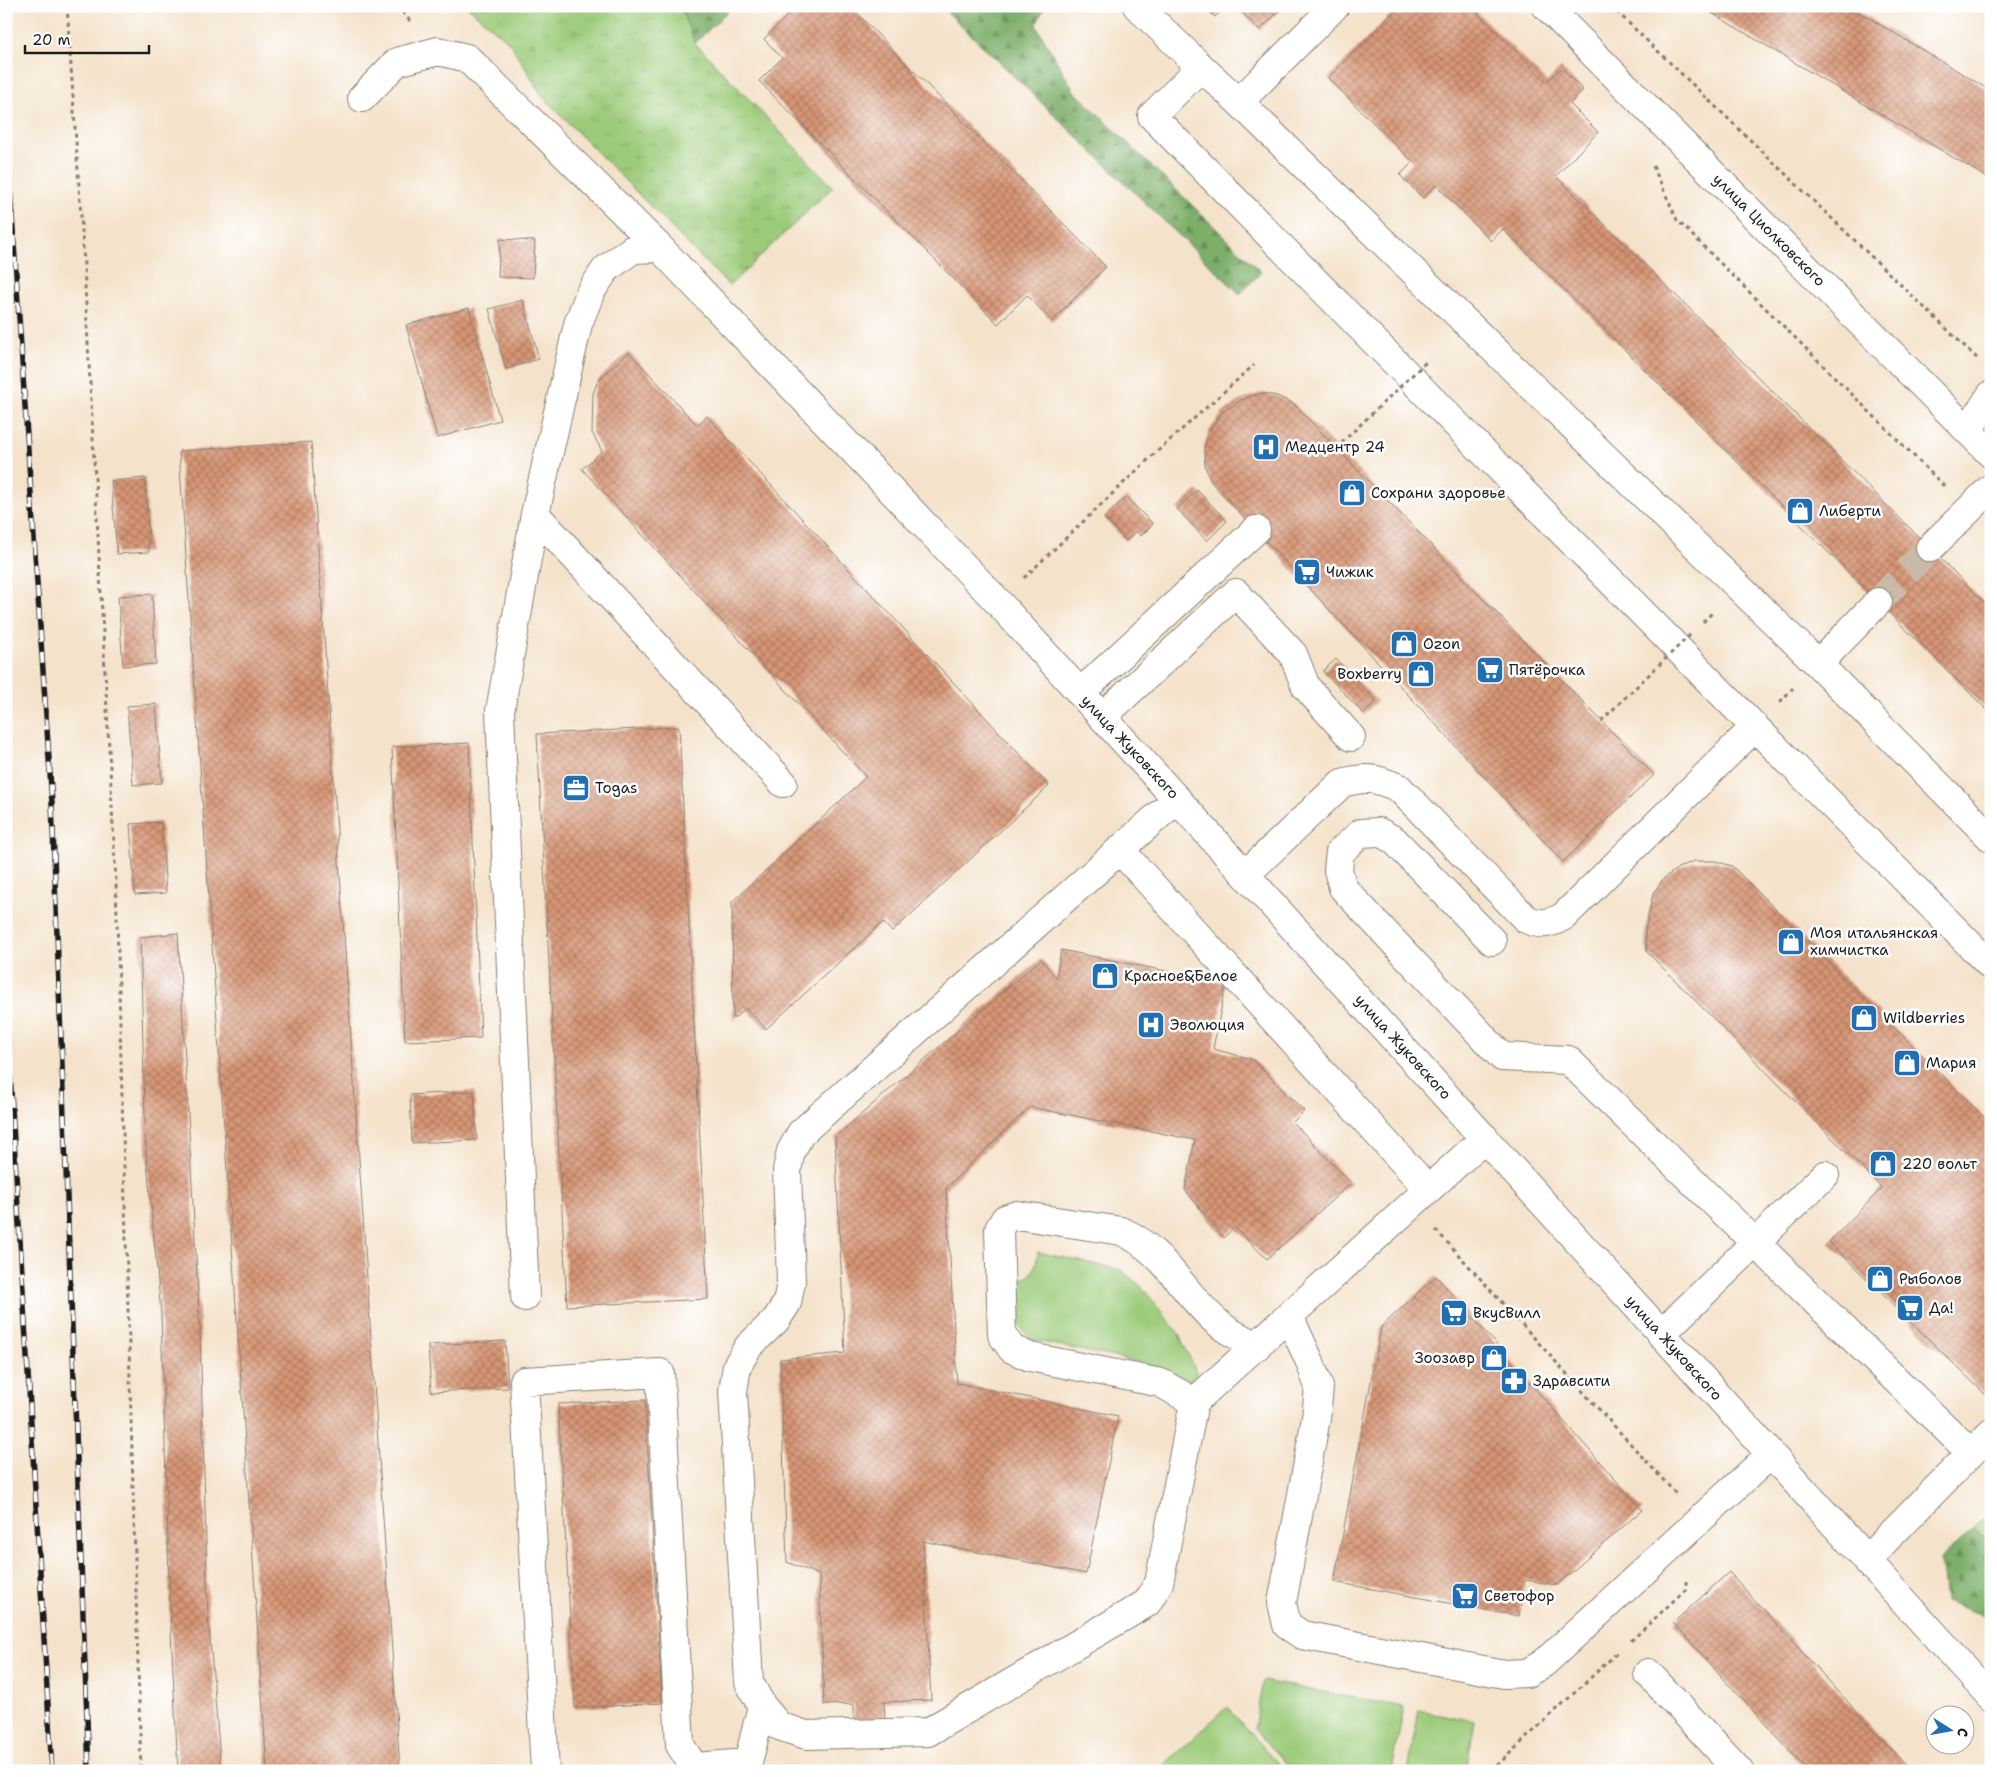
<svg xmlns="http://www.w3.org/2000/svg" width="1997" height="1777" viewBox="0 0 1997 1777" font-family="'Shantell Sans',sans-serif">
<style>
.grass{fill:url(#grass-tufts);stroke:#5c744a}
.forest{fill:url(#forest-firs);stroke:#4c6642}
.green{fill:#9ccb79;stroke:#5c744a}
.building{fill:url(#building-cross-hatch)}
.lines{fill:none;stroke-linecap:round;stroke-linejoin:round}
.minor-tunnel{stroke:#c9baa7;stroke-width:28;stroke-dasharray:28 14;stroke-linecap:butt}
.minor-casing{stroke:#887f73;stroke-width:30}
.path{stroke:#887f73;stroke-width:3;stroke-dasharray:4 4;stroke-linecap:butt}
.minor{stroke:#fff;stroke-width:28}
.rail-casing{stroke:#1c1c1c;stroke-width:5.5}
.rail{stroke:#fff;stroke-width:4;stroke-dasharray:11;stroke-linecap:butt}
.path-bridge{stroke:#887f73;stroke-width:3;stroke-dasharray:4 4;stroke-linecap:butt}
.labels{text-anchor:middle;stroke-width:5;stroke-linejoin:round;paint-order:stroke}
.street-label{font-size:15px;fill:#1c1c1c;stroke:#fff}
.poi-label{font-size:15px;fill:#1c1c1c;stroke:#fff;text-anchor:start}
</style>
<defs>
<pattern id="grass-tufts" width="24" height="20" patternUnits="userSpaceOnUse" patternTransform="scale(1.25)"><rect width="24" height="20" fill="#9ccb79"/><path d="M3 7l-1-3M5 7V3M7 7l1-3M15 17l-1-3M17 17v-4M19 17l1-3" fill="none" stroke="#86ae68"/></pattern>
<pattern id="forest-firs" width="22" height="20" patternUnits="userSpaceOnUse" patternTransform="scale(1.25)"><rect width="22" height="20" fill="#7daf69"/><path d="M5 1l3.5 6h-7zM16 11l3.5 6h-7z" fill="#668e56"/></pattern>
<pattern id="building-cross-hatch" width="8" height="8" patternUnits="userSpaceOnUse" patternTransform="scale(1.25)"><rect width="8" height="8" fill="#d89676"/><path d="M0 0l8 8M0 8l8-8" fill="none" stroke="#ae7a60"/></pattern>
</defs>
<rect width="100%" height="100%" fill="#fff"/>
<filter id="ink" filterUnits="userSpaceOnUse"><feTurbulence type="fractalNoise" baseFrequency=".02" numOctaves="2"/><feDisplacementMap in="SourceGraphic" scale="10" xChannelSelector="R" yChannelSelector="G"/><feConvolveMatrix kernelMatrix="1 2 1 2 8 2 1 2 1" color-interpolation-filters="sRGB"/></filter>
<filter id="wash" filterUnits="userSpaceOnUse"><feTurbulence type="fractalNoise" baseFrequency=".0096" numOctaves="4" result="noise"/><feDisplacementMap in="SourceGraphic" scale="20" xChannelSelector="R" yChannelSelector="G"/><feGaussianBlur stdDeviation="1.12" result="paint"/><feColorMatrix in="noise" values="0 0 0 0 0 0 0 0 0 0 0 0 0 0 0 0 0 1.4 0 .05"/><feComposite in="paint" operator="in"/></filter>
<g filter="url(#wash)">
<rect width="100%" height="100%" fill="#f4e2ca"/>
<path class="grass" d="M467,6H680L695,43L833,187L729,286L543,97L510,43Z
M1991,1512V1541L1972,1531Z"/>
<path class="forest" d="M680,6H733L695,43Z
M941,6H1045L1036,25L1074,91L1261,272L1240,294Z
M1972,1531L1991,1541V1622L1985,1616L1945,1601L1940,1559Z"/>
<path class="green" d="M1038,1252L1121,1270L1141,1286L1179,1334L1202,1385L1147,1364L1032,1340C1011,1320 1014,1310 1014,1282C1033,1277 1035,1271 1038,1252Z
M1263,1681L1404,1707L1392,1771H1324L1286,1764L1254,1729Z
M1227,1707L1285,1771H1157Z
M1419,1710L1475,1721L1467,1766L1461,1771H1407Z"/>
<g id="blocks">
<path class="building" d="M797,6H821L827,12L833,6H850L1106,267L1052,321L1027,295L998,324L759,81L782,58L764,39Z
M1204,6H1226L1215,17Z
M1235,6H1284L1260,30Z
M1399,6H1471L1547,82L1561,68L1583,90L1570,104L1598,132L1556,176L1991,609V714L1503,229L1491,241L1436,185L1423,198L1400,175L1413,162L1328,78Z
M1700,6H1849L1991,91V180Z
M500,239L535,241L533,278L498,277Z
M523,300L539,359L506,369L489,309Z
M469,308L500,420L437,438L406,325Z
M629,352L697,425L707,416L1049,786L892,932L883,922L766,1029L746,1008L733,1019L732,902L866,777L582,469L602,451L592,433L593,394L598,380Z
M1261,393L1277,396L1294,404L1654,775L1563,862L1211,482L1205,466L1204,447L1209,431L1223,412L1241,400Z
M311,442L400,1771H267L179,451Z
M145,478L149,552L117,554L111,481Z
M1197,490L1227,521L1207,541L1177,509Z
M1126,497L1153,524L1141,536L1136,531L1126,541L1104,518Z
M152,594L156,664L123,666L118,596Z
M1336,659L1377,701L1364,714L1323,671Z
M156,704L162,783L133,785L127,706Z
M679,727L708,1299L567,1306L537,734Z
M469,743L481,1038L405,1041L392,747Z
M161,822L166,893L135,895L130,824Z
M1694,861H1715L1732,866L1991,1124L1989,1398L1829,1242L1882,1188L1647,952L1645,931L1653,894L1663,879L1678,868Z
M178,933L200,1329L208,1615L221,1771H178L170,1611L161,1313L146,1151L140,937Z
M1061,950L1226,983L1213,1049L1252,1059L1304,1111L1293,1122L1351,1183L1267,1259L1234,1227L1224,1238L1185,1190L1195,1140L1030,1107L946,1188L957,1383L1118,1416L1086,1574L923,1541L931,1700L884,1702L885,1719L854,1721V1704L824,1705L819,1575L787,1562L780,1359L845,1353L835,1137L1041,959L1056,978Z
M474,1091L477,1140L412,1143L410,1095Z
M1436,1276L1642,1510L1557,1585L1525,1580L1519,1616L1334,1582L1381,1327Z
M505,1341L508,1388L431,1392L428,1345Z
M645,1400L662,1703L575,1708L558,1404Z
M1729,1572L1911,1771H1808L1673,1623Z"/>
</g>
</g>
<g filter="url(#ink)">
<use href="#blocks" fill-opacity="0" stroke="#887f73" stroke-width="1"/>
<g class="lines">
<path class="minor-tunnel" d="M1878,602L1930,548"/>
<g class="minor-casing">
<path id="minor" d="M1137,6L1201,67L1152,116L1755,727L1564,916C1550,924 1541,926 1526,919L1399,788C1376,778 1366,776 1342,783L1246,874
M1335,6L1239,102L1818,664L1991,838
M1546,6L1991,454
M1201,67L1239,102
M362,98L397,62L438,51L467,58L660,248L998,602L1991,1697
M1968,430L1991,395
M535,514L783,783
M1930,548L1991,488
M1818,664L1878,602
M1080,693L1256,530
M1102,717L1236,593L1293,654L1306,687L1351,737
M1755,727L1991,966
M1177,799L801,1133L791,1151L787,1170L791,1282L787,1303L776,1320L748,1347L737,1366L733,1391L749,1682L762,1706L779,1726L806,1735L928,1732L1147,1603L1159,1583L1194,1402L1485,1138
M1121,851L1428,1189
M1492,941L1394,840L1379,832L1361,833L1340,852L1338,870L1343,888L1502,1057L1568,1060L1971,1453
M525,1297L500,711L535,514L578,324L591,291L606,269L633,249L660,248
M1289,1316L1310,1362L1319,1387L1316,1418L1282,1603L1287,1625L1302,1635L1504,1674L1527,1673L1544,1663L1770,1455
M1661,1334L1825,1175
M1194,1402L1161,1383L1030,1357L1012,1349L1002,1335L999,1229L1005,1219L1017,1215L1121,1231C1164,1249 1183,1294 1218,1323C1229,1333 1244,1339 1257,1346
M1866,1560L1991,1433
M1648,1673L1739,1771
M545,1771L524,1381L660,1373L680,1745L694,1767L748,1763
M746,1771L762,1706"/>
</g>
<path class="path" d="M67,6L83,247L116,883L141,1771
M397,6L410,21
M1611,6L1980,361
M1653,166L1677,220L1944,486
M1024,578L1152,456L1254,365
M1703,622L1714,611
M1780,702L1793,688
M1436,1230L1676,1494
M1631,1641L1686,1589V1581
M1491,1771L1617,1653"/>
<use href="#minor" class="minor"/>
<g class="rail-casing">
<path id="rail" d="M6,126L52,803L89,1771
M6,1008L52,1771"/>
</g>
<use href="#rail" class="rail"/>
<path class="path-bridge" d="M1336,448L1426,362
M1601,721L1692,633"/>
</g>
</g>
<defs>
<g id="hospital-square" transform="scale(1.4375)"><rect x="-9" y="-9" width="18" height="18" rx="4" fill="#1f6fb2" stroke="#fff"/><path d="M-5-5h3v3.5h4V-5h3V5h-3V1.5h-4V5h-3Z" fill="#fff"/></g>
<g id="shop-square" transform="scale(1.4375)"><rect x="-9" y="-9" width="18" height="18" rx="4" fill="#1f6fb2" stroke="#fff"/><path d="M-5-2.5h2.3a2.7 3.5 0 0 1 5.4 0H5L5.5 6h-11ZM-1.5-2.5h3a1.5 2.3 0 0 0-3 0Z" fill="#fff"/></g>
<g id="supermarket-square" transform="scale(1.4375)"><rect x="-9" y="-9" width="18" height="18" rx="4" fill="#1f6fb2" stroke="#fff"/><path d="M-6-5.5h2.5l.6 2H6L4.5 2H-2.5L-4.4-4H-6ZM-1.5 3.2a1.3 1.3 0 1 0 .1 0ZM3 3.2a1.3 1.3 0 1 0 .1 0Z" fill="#fff"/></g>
<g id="office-square" transform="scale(1.4375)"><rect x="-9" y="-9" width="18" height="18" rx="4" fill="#1f6fb2" stroke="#fff"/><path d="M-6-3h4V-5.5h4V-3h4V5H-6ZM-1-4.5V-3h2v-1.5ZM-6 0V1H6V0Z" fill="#fff"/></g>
<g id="pharmacy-square" transform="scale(1.4375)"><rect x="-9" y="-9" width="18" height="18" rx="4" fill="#1f6fb2" stroke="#fff"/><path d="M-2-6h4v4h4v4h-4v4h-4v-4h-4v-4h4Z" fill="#fff"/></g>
</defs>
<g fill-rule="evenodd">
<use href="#hospital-square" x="1266" y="447"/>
<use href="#shop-square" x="1352" y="493"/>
<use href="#shop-square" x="1800" y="511"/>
<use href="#supermarket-square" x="1307" y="572"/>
<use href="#shop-square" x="1404" y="644"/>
<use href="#supermarket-square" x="1490" y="670"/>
<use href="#shop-square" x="1421" y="674"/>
<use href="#office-square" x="576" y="788"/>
<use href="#shop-square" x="1791" y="942"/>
<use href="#shop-square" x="1105" y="976"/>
<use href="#shop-square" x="1864" y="1018"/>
<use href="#hospital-square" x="1151" y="1025"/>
<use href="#shop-square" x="1907" y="1063"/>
<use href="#shop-square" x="1883" y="1164"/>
<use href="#shop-square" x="1880" y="1279"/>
<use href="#supermarket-square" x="1910" y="1308"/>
<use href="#supermarket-square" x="1454" y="1313"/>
<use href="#shop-square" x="1494" y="1358"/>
<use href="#pharmacy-square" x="1514" y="1381"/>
<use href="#supermarket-square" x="1465" y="1596"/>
</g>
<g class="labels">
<g class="street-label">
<text transform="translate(1769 230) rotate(45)" y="5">улица Циолковского</text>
<text transform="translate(1130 747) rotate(47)" y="5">улица Жуковского</text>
<text transform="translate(1403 1047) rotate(48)" y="5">улица Жуковского</text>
<text transform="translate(1674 1348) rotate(48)" y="5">улица Жуковского</text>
</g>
<g class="poi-label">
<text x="1285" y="452">Медцентр 24</text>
<text x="1371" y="498">Сохрани здоровье</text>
<text x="1819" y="516">Либерти</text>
<text x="1326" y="577">Чижик</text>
<text x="1423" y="649">Ozon</text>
<text x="1509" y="675">Пятёрочка</text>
<text x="1402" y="679" text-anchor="end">Boxberry</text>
<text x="595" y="793">Togas</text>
<text x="1810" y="938">Моя итальянская<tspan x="1810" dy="17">химчистка</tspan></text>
<text x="1124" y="981">Красное&amp;Белое</text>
<text x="1883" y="1023">Wildberries</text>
<text x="1170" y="1030">Эволюция</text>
<text x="1926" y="1068">Мария</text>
<text x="1902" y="1169">220 вольт</text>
<text x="1899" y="1284">Рыболов</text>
<text x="1929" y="1313">Да!</text>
<text x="1473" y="1318">ВкусВилл</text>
<text x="1475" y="1363" text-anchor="end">Зоозавр</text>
<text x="1533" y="1386">Здравсити</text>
<text x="1484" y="1601">Светофор</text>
</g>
</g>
<rect width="1997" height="1777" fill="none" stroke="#fff" stroke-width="25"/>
<g transform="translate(1950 1730) rotate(101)"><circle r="24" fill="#ffffff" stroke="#a4a4a4"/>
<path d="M0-4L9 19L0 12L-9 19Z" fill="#1f6fb2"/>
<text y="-8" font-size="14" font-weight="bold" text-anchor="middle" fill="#1c1c1c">С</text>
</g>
<path d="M25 45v8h124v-8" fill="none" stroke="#1c1c1c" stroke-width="2.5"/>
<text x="32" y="45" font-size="15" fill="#1c1c1c" stroke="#ffffff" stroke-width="4" paint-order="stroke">20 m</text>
</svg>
